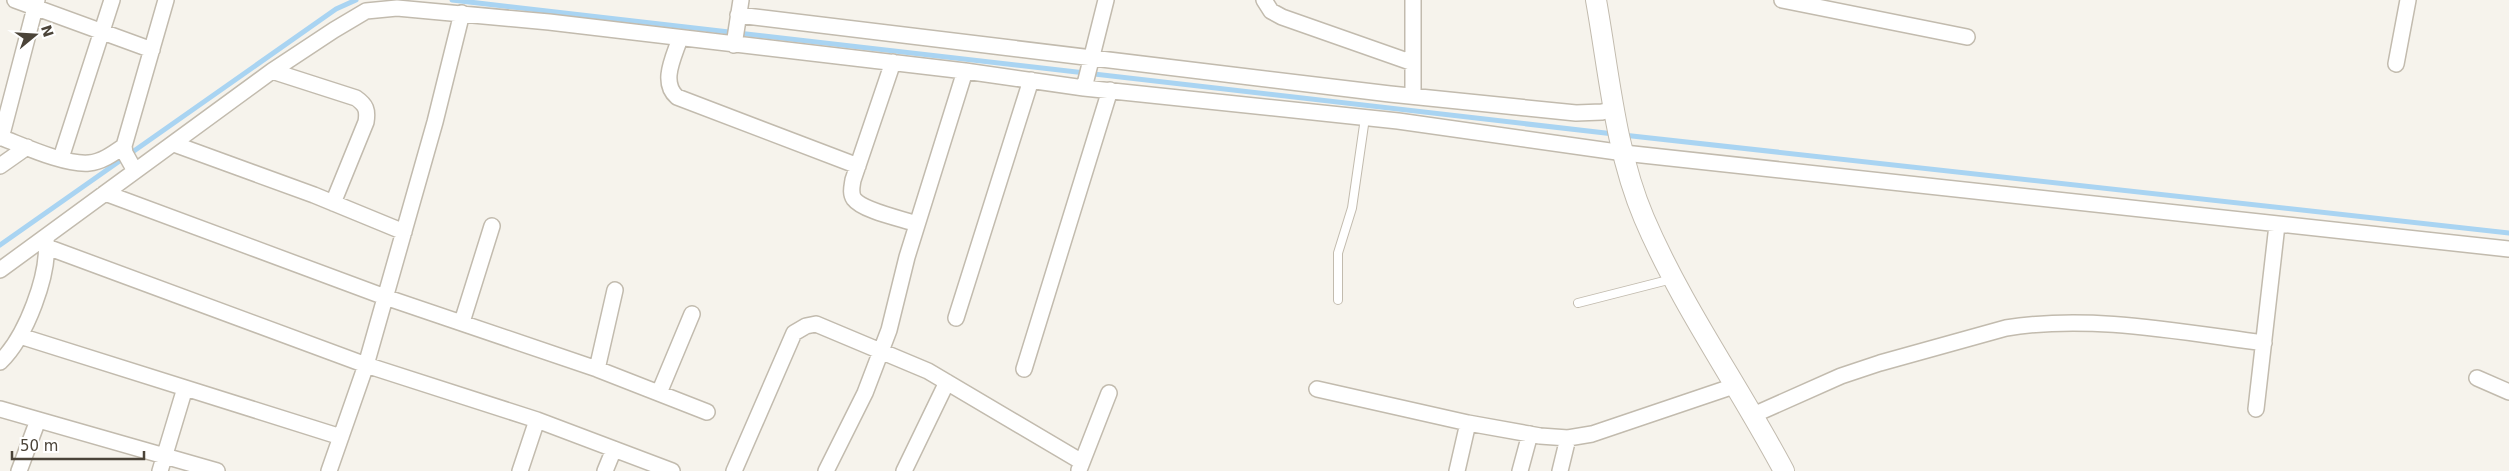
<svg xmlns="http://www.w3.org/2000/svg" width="2509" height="471" viewBox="0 0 2509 471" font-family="'DejaVu Sans',sans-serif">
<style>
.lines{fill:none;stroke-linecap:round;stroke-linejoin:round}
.stream{stroke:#a9d4f2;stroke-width:5}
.service-casing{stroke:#c2bbae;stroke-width:10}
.minor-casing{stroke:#c2bbae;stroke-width:18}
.tertiary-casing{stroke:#c2bbae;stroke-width:22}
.service{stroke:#fff;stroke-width:8}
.minor{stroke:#fff;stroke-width:15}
.tertiary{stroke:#fff;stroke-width:20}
</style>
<rect width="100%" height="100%" fill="#f6f3ec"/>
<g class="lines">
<path class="stream" d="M452,0L1614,134
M1623,135L2509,233
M0,245L336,9L356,0"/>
<g class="service-casing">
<path id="service" d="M1338,300V253L1352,208L1365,118
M1578,303L1672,279"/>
</g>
<g class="minor-casing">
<path id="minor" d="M15,0L152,50
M1264,0L1271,11L1282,17L1413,63
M1413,0V96
M1782,0L1967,37
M738,15L1390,94L1576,113L1602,112L1615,109
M680,38C674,57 660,82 677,97L858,166
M734,45L741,0
M893,62L853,180C852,187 850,193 854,199C863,211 903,219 917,224
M2396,64L2408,0
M272,71L356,98C366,105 368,110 366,122L333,203
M1084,88L1106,0
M0,137C24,146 64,165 89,163C102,162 114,153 124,146
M1,138L37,0
M174,144L314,195L404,232
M61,158L112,0
M0,166L27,147
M135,171L125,153L124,146L166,0
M105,193L385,297L597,369L707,412
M47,247L366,365L537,420L672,471
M0,270L272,71L334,30L366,11L397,8L549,22L965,71L1084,88L1398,121L1624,153L2509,249
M956,318L1031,80
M462,322L492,226
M20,336L341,437
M0,362C26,337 50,274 46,239
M597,369L615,290
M1024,369L1110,90
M2477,378L2509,392
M1317,389L1468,423L1540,436L1568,438L1592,434L1734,386
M659,393L692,314
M0,409L217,471
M2256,409L2277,225
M1751,416L1841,376L1880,363L2006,328C2090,314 2180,332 2264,343
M1079,470L1109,393
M19,471L38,420
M160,471L185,388
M329,471L366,365L435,122L462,13
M520,471L537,420
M605,471L614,449
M734,471L794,333L806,326L816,324L928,371L1082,462
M826,471L865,393L889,330L907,257L965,71
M904,471L947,382
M1457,471L1468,423
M1520,471L1530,434
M1560,471L1568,438"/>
</g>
<g class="tertiary-casing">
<path id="tertiary" d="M1596,0C1609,72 1615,150 1644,218C1682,307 1739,386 1784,471"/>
</g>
<use href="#service" class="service"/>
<use href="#minor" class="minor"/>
<use href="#tertiary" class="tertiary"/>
</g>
<g transform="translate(35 35) rotate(72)" stroke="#ffffff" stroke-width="4" paint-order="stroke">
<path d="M0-4L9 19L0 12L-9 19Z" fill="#4b4439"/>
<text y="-8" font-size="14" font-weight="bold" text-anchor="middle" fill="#4b4439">N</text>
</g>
<path d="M12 451v8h132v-8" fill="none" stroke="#4b4439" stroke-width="2.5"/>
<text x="20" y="451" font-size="15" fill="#4b4439" stroke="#ffffff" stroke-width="4" paint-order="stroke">50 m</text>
</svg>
